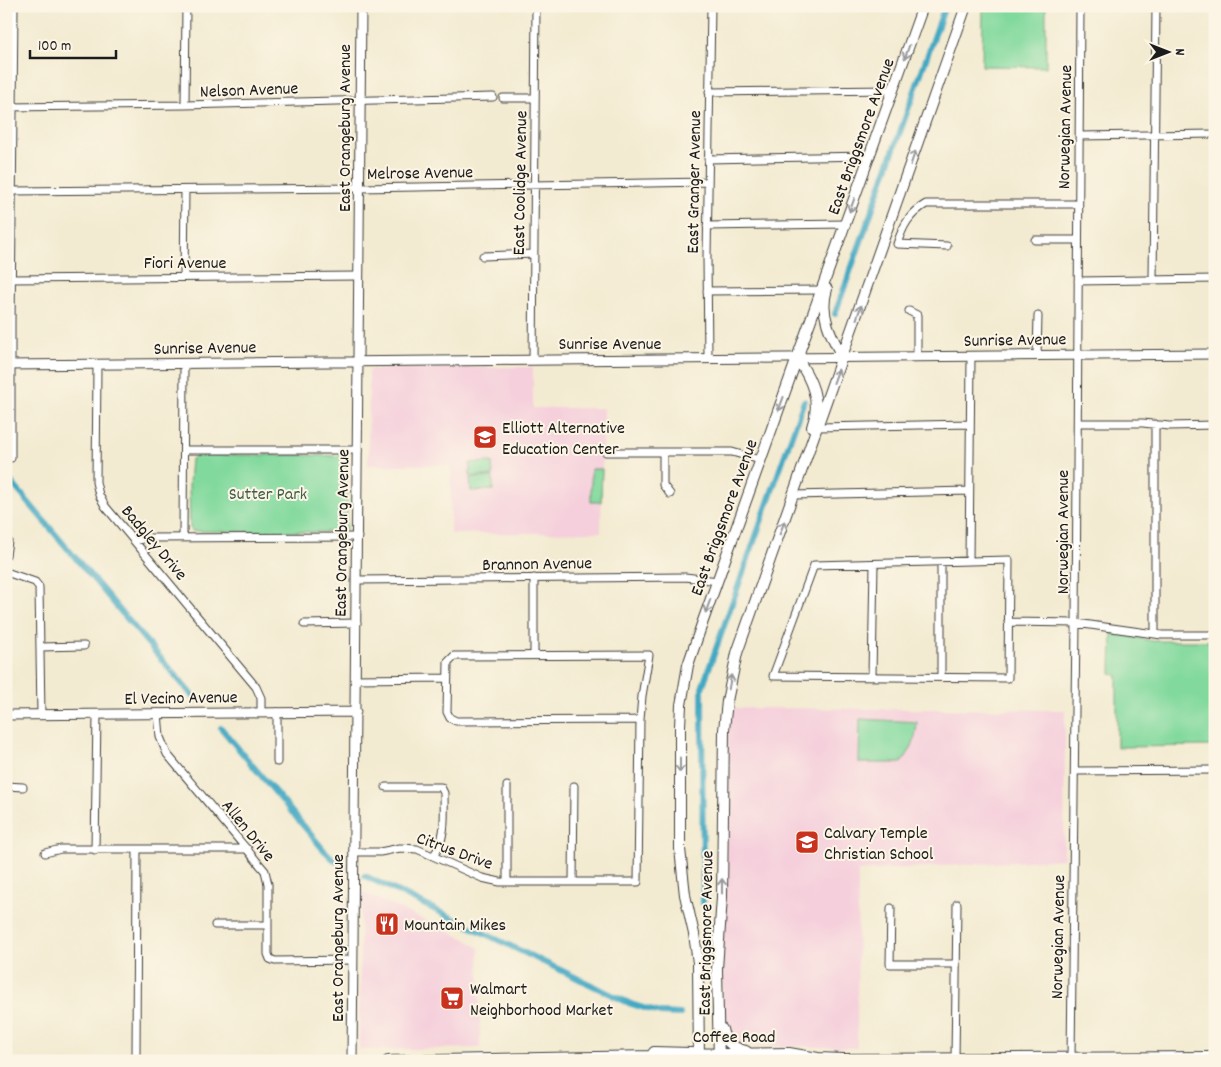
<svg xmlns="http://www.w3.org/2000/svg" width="1221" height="1067" viewBox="0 0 1221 1067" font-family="Dekko,sans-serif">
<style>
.built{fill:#f5cfdc}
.green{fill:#81d99d;stroke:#4e7a5c}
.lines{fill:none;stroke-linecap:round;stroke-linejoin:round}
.canal{stroke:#43a9c3;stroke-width:6}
.minor-casing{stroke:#3c3b37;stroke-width:9}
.tertiary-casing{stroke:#3c3b37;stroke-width:11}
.secondary-casing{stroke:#3c3b37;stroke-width:12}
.minor{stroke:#fff;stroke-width:7}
.tertiary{stroke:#fff;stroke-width:9}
.secondary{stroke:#fff;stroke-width:10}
.oneway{stroke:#999}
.labels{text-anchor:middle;stroke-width:4;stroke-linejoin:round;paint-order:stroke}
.street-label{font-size:18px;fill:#1c1c1c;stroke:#fcf5e5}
.poi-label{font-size:18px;fill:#1c1c1c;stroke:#fcf5e5;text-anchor:start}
.park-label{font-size:18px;fill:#3f5e49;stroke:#fcf5e5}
</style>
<rect width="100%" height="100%" fill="#fcf5e5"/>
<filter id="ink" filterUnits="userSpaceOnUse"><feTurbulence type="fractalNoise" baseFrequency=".02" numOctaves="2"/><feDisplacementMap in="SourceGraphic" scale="10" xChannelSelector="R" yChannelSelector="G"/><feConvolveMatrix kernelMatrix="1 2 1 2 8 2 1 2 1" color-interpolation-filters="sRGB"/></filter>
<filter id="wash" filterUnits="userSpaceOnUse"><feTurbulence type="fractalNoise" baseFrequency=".0096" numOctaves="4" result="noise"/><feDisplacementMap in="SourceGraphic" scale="20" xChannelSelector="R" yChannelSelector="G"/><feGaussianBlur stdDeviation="1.12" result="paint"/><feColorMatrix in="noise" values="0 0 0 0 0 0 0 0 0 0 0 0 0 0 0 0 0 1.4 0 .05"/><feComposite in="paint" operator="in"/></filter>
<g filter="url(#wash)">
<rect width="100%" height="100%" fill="#f3ebd1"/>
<path class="built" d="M533,367V408H603L601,532L450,534L451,465H368L369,372L371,369Z
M731,708L1065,710L1064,859L858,871L857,1048L735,1045L723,1033L722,932L729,794L728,738Z
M361,891L465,939L479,948L480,1048L359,1050Z"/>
<path class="green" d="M983,6H1046V67L982,66Z
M220,455H302L347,456V529L324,532L192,531L190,528L189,484L191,459L194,457Z
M492,462L493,476H470V463Z
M591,469H602L601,502H591Z
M493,477V490L471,491L470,478Z
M1112,633L1153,641H1215V746L1117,747V675L1111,674Z
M860,719L917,722C916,739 912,750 901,763H859Z"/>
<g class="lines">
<path class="canal" d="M835,314L945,6
M6,476L196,700
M221,728L323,849L335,861L344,866
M365,876L631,1004L660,1013L680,1014
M703,903L702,688L804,401"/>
</g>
</g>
<g filter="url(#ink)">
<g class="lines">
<g class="minor-casing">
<path id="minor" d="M709,92L894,90
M503,98H535
M185,105L186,6
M6,107L185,105L493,97
M1079,136L1215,134
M708,159L870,156
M12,191L360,188L708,182
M707,226L846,224
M1035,240H1078
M947,246L897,244C903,226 909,214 926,204H1078
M483,256L534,254
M184,277L185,190
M11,279L359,276
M1153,280L1156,6
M1078,281L1215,279
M707,291L822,290
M909,311L917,315V357
M1037,355L1038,316
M708,359L707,257L711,6
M533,360L536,6
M97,365L96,482L99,495L105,506L256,687L261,698V712
M1078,423H1143L1169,426L1215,425
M818,427L970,424
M184,450H358
M606,452H732L760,460
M663,453V485L670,494
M11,458V322L14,6
M793,495L969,491
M183,538L184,364
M136,541L146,538L358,537
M6,555L8,541
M1009,560L1008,678L773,676L814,565Z
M969,561L971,356
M6,572L35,582L39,587L41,715
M534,578V655
M357,580L685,577L718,581
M1008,622L1076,623L1162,635H1215
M304,624L357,623
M1155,634V424
M40,647L84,646
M872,676L874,564
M941,677V562
M356,679L447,678
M158,713L160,737L167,754L265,871L268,884V954L270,959L275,961L353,960
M277,762V712
M1075,771L1215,770
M6,786L23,787
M386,787H441L444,793C444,813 447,840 433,856
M95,850L97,714
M353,852H380L400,848L417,849L482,878L500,882H638L640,720L642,696L649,655L458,656H454L448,662L447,712L450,718L456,721L640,720
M45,853L61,849H248
M507,882V786
M573,882L574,786
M891,908L890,964H956
M215,925H267
M1071,1058L1076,623L1080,6
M136,1061L137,849
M955,1061L957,904"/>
</g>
<g class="tertiary-casing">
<path id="tertiary" d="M6,365L1215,354
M6,715L356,712
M352,1061L361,6"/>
</g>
<g class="secondary-casing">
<path id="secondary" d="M827,289C819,314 831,336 843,358
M797,358C811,379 822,401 812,427
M722,1029C724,1042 733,1048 746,1051
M388,1061L651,1056L654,1052L725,1054L789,1053L818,1058L843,1059L1215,1057
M699,1061L698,963L694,934L685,895L680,849V726L681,705L688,665L703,621L923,6
M719,1061L717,969L722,897L724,730L727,701L737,653L966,6"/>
</g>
<use href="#minor" class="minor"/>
<use href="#tertiary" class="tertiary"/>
<use href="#secondary" class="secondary"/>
</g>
<defs><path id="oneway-shaft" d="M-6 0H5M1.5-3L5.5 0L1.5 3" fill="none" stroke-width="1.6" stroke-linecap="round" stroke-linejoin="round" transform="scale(1.25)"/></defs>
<g class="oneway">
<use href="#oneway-shaft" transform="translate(907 52) rotate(109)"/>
<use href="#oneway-shaft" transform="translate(913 158) rotate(-71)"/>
<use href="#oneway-shaft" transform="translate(852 205) rotate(110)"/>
<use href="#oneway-shaft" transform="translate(859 312) rotate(-71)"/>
<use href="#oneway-shaft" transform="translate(836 376) rotate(-70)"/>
<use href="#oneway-shaft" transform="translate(781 404) rotate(110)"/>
<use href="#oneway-shaft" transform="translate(782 528) rotate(-70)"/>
<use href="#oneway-shaft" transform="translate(708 606) rotate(110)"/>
<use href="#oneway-shaft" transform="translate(730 682) rotate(-80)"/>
<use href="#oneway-shaft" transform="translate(680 765) rotate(90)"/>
<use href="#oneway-shaft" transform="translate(722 886) rotate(-90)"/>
</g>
</g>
<defs>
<g id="school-square" transform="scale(1.25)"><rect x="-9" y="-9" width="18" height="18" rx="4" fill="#c8321e" stroke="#fcf5e5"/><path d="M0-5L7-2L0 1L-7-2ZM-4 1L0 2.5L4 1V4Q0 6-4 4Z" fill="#fff"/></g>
<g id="restaurant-square" transform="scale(1.25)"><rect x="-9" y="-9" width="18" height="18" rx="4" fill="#c8321e" stroke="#fcf5e5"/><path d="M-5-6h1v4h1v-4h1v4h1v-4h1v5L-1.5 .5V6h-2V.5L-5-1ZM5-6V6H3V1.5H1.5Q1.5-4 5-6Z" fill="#fff"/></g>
<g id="supermarket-square" transform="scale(1.25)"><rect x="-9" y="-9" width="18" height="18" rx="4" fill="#c8321e" stroke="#fcf5e5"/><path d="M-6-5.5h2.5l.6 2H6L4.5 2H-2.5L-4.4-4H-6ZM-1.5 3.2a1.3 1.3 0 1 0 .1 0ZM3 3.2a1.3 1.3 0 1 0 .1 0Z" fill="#fff"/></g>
</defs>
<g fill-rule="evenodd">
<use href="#school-square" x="485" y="437"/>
<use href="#school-square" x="807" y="842"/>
<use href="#restaurant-square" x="387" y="924"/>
<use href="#supermarket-square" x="452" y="998"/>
</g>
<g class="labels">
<g class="street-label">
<text transform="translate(249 89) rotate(-2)" y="6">Nelson Avenue</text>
<text transform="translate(1064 127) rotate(-89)" y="6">Norwegian Avenue</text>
<text transform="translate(344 128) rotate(-90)" y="6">East Orangeburg Avenue</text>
<text transform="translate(860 136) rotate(-70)" y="6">East Briggsmore Avenue</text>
<text transform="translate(420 172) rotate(-1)" y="6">Melrose Avenue</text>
<text transform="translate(693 182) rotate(-89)" y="6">East Granger Avenue</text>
<text transform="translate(519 183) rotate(-89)" y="6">East Coolidge Avenue</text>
<text x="185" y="268">Fiori Avenue</text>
<text transform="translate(1015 339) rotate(-1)" y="6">Sunrise Avenue</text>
<text x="610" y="349">Sunrise Avenue</text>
<text transform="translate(205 347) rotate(-1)" y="6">Sunrise Avenue</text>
<text transform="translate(723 517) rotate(-70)" y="6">East Briggsmore Avenue</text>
<text transform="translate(1062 532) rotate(-90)" y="6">Norwegian Avenue</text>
<text transform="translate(341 533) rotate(-89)" y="6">East Orangeburg Avenue</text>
<text transform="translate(155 542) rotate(50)" y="6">Badgley Drive</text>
<text transform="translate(537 563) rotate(-1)" y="6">Brannon Avenue</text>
<text transform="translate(181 697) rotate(-1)" y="6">El Vecino Avenue</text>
<text transform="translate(249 830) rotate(51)" y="6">Allen Drive</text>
<text transform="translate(455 850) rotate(20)" y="6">Citrus Drive</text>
<text transform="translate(705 933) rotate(-89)" y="6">East Briggsmore Avenue</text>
<text transform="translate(1057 937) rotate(-89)" y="6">Norwegian Avenue</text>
<text transform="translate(337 938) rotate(-90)" y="6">East Orangeburg Avenue</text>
<text x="734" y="1042">Coffee Road</text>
</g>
<g class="poi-label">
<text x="502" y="433">Elliott Alternative<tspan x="502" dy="21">Education Center</tspan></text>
<text x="824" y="838">Calvary Temple<tspan x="824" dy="21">Christian School</tspan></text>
<text x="404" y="930">Mountain Mikes</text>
<text x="470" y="994">Walmart<tspan x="470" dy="21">Neighborhood Market</tspan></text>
</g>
<g class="park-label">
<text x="268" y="499">Sutter Park</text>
</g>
</g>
<rect width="1221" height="1067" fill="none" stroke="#fcf5e5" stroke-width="25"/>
<g transform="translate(1168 52) rotate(90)" stroke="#fcf5e5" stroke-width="4" paint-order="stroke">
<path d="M0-4L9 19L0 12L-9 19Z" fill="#1c1c1c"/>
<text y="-8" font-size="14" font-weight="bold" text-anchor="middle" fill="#1c1c1c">N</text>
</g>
<path d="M30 50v8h86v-8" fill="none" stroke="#1c1c1c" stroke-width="2.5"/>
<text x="38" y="50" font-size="15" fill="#1c1c1c" stroke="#fcf5e5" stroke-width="4" paint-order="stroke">100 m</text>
</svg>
